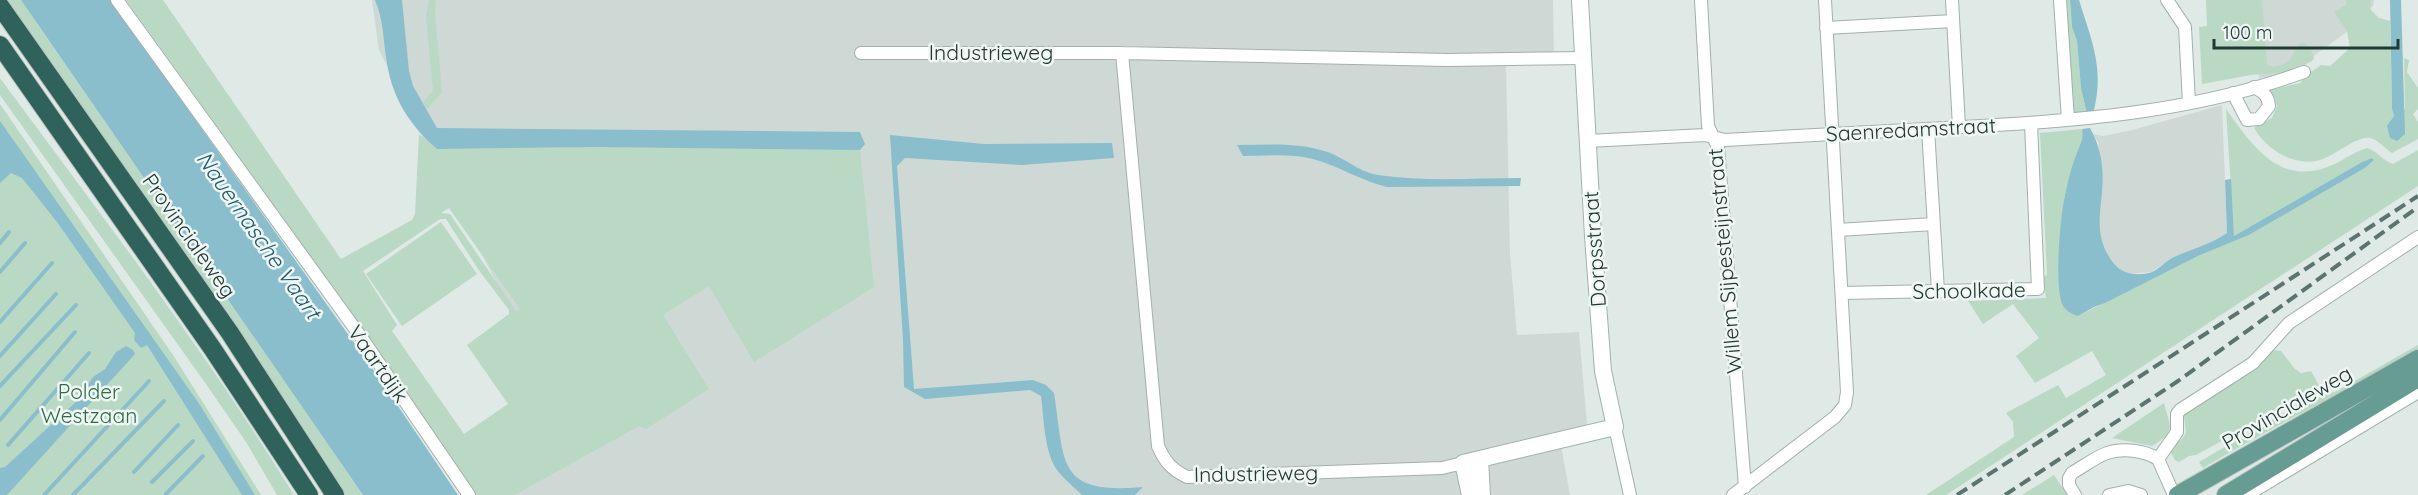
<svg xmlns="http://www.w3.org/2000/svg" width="2418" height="495" viewBox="0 0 2418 495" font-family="Quicksand,sans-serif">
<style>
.built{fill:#ced9d5}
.green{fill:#b9d9c4;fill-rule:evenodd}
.water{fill:#8abecc}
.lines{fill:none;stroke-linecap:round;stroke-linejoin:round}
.stream{stroke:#8abecc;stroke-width:4}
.street-casing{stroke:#a2b0ac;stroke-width:14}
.secondary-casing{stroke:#9fb4ae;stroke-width:18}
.primary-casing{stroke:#bcc3c2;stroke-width:20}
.highway-casing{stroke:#bcc3c2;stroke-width:20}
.street{stroke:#fff;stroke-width:12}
.secondary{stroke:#fff;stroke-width:16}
.primary{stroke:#669c92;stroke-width:18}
.highway{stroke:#2f625b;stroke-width:18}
.rail{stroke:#5c746f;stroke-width:4;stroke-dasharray:12 6;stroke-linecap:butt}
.labels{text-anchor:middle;stroke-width:5;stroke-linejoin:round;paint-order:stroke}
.street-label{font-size:21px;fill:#213833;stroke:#eff6f3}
.park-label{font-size:21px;fill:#2e6c4a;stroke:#eff6f3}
.water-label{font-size:22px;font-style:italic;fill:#205e70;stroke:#eff6f3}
</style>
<rect width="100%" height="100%" fill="#dfe9e5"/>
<path class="built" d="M372,0H1553L1554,60L1506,64L1510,254L1517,335L1579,332L1588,436L1561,445L1570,495H515L600,447L497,284L379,50Z
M2256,0H2374L2373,6L2353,27L2303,64L2273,76L2259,78Z
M2222,105L2227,233L2214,242L2173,258L2151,272L2128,274L2117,269L2103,249L2099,234L2102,169L2098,142L2093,134L2103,136L2132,130Z"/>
<path class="green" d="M6,0H21L363,495H345L298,420Z
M126,0H163L341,259L412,220L415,214L419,134L437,149L597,147L860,150L874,287L754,362L709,286L663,315L709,389L646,429L639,426L515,495H476L269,198ZM449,208L520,309L516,311L450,214L441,213ZM440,219H446L478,269L509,310V314L467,345L508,404L464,434L392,331L397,325L363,271Z
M429,0H436L435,13L442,92L427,109L423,102L433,91L426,17Z
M2064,0H2070L2072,27L2077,41L2081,88L2087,114L2075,115L2071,110Z
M2206,0H2262L2267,64L2273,67C2298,62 2288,54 2302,42L2310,47L2314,58L2312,61L2290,72L2251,75L2202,84L2199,27L2207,26Z
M2346,0H2371L2370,9L2379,18L2390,21L2392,109L2394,117L2405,109L2404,58L2409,60L2407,72L2418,88V109L2413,114L2418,122V139L2392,153C2385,149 2378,139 2370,138C2356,136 2335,156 2320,160C2294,167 2267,150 2254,128L2272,118L2277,106L2274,96L2265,91L2301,83L2302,78L2321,65L2330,66L2350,48L2347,31L2334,12L2346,5Z
M0,78C101,215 205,350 294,495H277L246,442L206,384L0,95Z
M0,104L173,355L261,495H0Z
M2226,109C2252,145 2279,187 2330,166C2343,161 2354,151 2368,148C2378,152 2382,160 2393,164L2418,150V186L1946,495H1926L2014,437L2013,422L2006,413L2058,385L2066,398L2106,375L2092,351L2035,383L2016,356L2039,338L2013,304L1983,324L1968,301L2046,298L2043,277L2047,275L2040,133L2082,129L2084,140L2076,154L2064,199L2059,276L2063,305L2078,316L2198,256L2249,235L2365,168L2374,160L2372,158L2362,162L2234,236Z
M441,222L477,274L402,326L366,274Z
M2418,345V349C2347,390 2274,426 2203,468L2199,462L2296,406L2337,391Z
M2273,350L2281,351L2295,369L2301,373L2311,371L2320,387L2196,455L2189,456L2179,462L2175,460L2169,450L2183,438L2186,433L2184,416L2188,411L2257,366Z
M2164,403C2170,428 2177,431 2152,446L2112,438Z
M2054,475L2067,495H2022Z"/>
<path class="water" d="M21,0H110L377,375L458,495H363Z
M375,0H402L409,71L413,86L437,128L860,132L865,144L860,150L597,147L437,149C411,127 392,98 387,63C383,41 384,21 375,0Z
M2070,0H2079C2092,42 2105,69 2093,114H2087L2081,88L2077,41L2072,27Z
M2390,0H2401L2405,134L2397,141L2390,138L2387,126L2394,116L2392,109Z
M0,121L200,405L255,495H242L147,345L141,348L134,340L135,333L57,222L22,178L11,173L0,183Z
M2090,128C2097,141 2101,153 2102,167C2106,202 2089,230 2112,261C2121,274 2134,276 2149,273C2157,271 2165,262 2172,258C2191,249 2210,245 2227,233L2225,180L2231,179L2234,236L2362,162L2372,158L2374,160L2365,168L2249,235L2198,256L2105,303L2094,307L2078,316C2072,314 2067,312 2063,306C2054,289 2060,221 2064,200C2067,185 2071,168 2076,155C2080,144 2084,141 2082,129Z
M890,135L984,144L1112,143L1114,158L1022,165L905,158L897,166L914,389L1033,380L1046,385L1054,393C1065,463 1056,495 1143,487L1135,495H1082C1073,486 1062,478 1055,467C1044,448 1044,418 1041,396L1030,390L925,399L904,387L903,340Z
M1237,145C1266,145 1296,142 1324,151C1343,156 1358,172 1378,175C1425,182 1474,178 1521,178L1520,186L1387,187C1361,181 1339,166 1313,159C1292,153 1265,156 1243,156Z
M126,346L133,350L135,354L7,495H0V468L5,467L76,402L93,377L105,369L116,352Z"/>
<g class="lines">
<path class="stream" d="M0,243L9,232
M0,272L25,243
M0,322L52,263
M0,356L56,294
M0,386L76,305
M0,420L75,332
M8,445L89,353
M134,472L178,425
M152,482L193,441
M166,494L203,456
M44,495L149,381
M73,495L164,401"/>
<g class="street-casing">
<path id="street" d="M117,0L361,337L469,495
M1701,0L1708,126L1718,147L1745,487
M1952,0L1959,127
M2060,0L2068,120
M2167,0L2185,27L2189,103
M1826,28L1953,21
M861,53H1122L1448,60L1583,58
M1122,53L1158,446C1165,462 1171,469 1187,477L1442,468L1463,463
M2233,93L2247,120L2259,119L2269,106C2268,95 2263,92 2254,87
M1928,129L1938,291
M1588,141L1705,135L1725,140C1804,136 1883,131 1963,127C2078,121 2194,112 2304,72
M1838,230L1933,224
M1842,293L2038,289L2031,123
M1615,427L1630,495
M2158,459L2177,432V414L2180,410L2253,363L2289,323L2418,237
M1733,495L1835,417L1845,405L1847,392L1825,0
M2075,495L2069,485V478L2072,473C2096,459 2106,447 2135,451C2143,452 2150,454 2158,459L2174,495
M2109,495L2128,491L2141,495
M2247,495L2418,392"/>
</g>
<g class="secondary-casing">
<path id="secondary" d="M1480,459L1482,495
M1470,495L1463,463L1615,427L1603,371L1593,236L1580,0"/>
</g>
<g class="primary-casing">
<path id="primary" d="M2178,495L2418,359
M2226,495L2418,378"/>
</g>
<g class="highway-casing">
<path id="highway" d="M0,6L230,333L335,495
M0,45L212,348L309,495"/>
</g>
<use href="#street" class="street"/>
<use href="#secondary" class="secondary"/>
<use href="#primary" class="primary"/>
<use href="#highway" class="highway"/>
<path class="rail" d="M1957,495L2418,196
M2005,495L2178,381L2418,207"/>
</g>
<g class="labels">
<g class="street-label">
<text x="991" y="60">Industrieweg</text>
<text transform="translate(1911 130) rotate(-3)" y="7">Saenredamstraat</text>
<text transform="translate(189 236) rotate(55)" y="7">Provincialeweg</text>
<text transform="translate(1595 249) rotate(-94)" y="7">Dorpsstraat</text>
<text transform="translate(1725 261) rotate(-95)" y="7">Willem Sijpesteijnstraat</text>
<text transform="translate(1969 291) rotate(-1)" y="7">Schoolkade</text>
<text transform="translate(378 364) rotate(55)" y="7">Vaartdijk</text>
<text transform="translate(2287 408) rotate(-30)" y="7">Provincialeweg</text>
<text transform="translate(1256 474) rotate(-1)" y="7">Industrieweg</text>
</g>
<g class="park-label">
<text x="89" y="399">Polder<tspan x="89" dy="24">Westzaan</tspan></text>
</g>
<g class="water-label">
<text transform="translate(259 235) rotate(55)" y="8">Nauernasche Vaart</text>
</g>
</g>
<path d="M2214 39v9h184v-9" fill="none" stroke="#213833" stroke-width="3"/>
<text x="2223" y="39" font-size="18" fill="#213833" stroke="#eff6f3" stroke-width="4.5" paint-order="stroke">100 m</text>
</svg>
